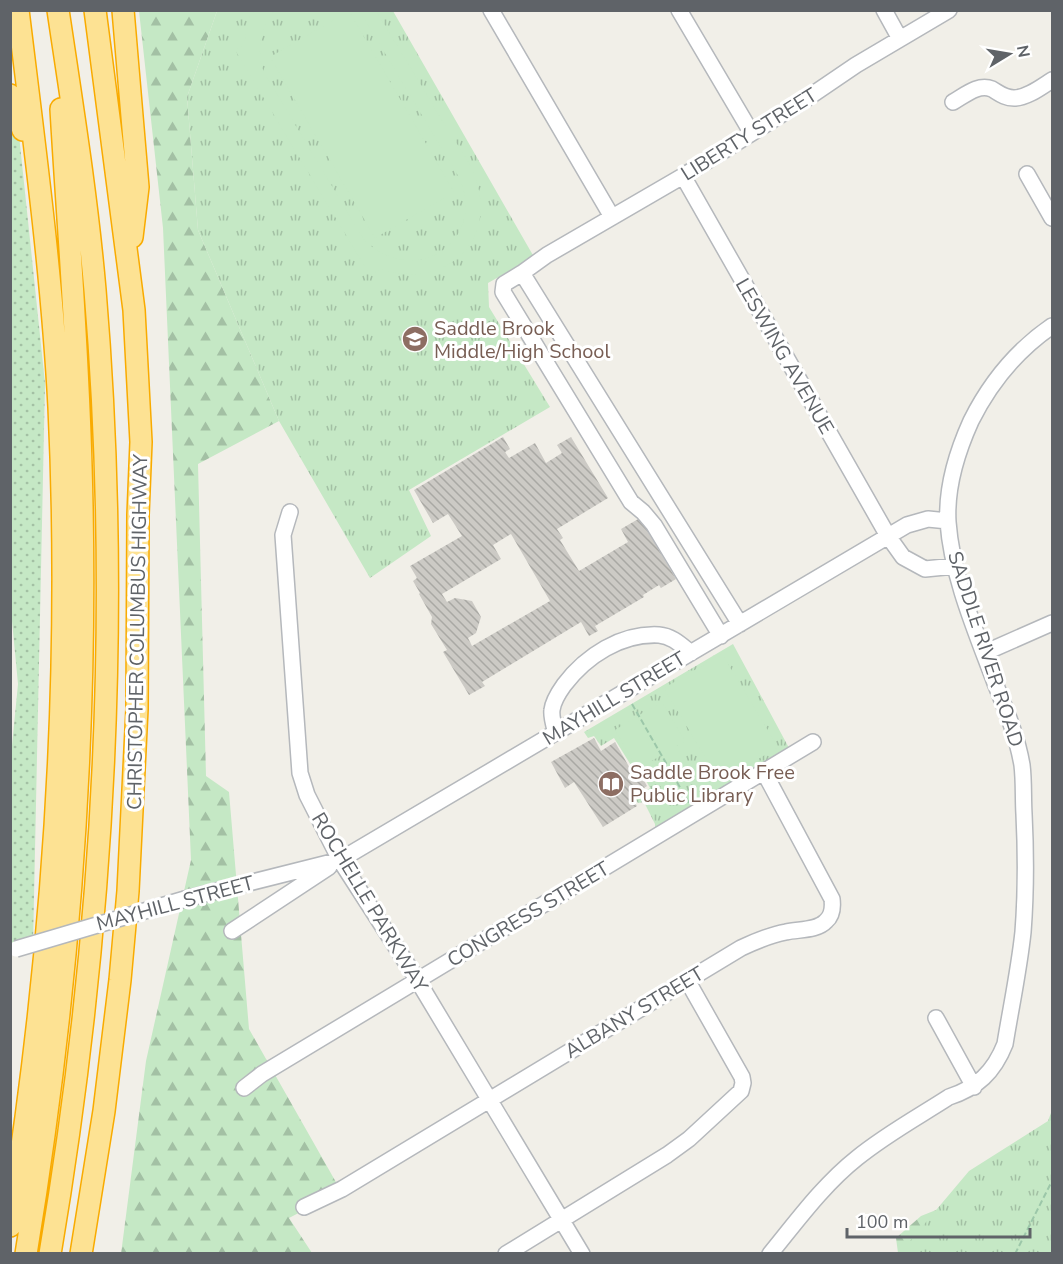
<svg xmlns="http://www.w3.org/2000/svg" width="1063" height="1264" viewBox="0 0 1063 1264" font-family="'Nunito Sans',sans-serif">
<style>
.grass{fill:url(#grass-dots)}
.forest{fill:url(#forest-firs)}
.park{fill:url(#park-tufts)}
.pitch{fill:#c5e8c5}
.building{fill:url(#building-back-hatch);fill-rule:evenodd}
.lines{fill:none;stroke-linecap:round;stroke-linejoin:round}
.minor-casing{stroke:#b5b8bc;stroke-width:18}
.highway-casing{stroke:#f9ab00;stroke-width:24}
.path{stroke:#9cc7a9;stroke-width:2;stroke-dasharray:6 3;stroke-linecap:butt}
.minor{stroke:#fff;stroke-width:15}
.highway{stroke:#fde293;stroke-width:21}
.minor-bridge-casing{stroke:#b5b8bc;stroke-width:18;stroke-linecap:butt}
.minor-bridge{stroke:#fff;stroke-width:15}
.labels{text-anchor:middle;stroke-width:6;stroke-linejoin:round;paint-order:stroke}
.street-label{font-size:20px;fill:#5f6368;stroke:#fff}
.education-label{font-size:20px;fill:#785e54;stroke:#fff;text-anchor:start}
</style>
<defs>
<pattern id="grass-dots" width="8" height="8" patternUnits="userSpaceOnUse" patternTransform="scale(1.5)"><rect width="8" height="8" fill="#c5e8c5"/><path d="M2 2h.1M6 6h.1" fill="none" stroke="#a3c0a4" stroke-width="1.8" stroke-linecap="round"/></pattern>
<pattern id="forest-firs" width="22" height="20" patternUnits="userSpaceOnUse" patternTransform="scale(1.5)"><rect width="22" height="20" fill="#c5e8c5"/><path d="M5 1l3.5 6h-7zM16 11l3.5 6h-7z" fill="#a3c0a4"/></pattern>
<pattern id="park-tufts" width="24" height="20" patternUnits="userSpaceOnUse" patternTransform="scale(1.5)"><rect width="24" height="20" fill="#c5e8c5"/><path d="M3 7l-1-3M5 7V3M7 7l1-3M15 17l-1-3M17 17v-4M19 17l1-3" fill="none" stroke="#a3c0a4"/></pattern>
<pattern id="building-back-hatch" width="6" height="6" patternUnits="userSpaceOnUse" patternTransform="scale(1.5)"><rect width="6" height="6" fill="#cccac5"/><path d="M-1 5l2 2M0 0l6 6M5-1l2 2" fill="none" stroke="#a9a8a4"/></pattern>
</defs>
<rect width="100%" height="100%" fill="#f1efe8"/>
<path class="grass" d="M10,120L19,135L45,383L33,944L11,951L10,766L18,684L10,600Z"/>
<path class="forest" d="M139,11H217L187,97L198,230L279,421L198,464L206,776L229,792L249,1029L341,1191L289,1218L312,1253L121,1254L146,1061L191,860L163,228Z
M946,1206L943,1253H898L896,1238L921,1216Z"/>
<path class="park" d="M217,11H393L534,257L488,283L489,307L550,407L409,490L431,536L370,578L279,421L198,230L187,97Z
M733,644L789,748L655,829V824L644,802L638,803L635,798L650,788L642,773L637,775L614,738L601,746L594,736L588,738L584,732Z
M1052,1110V1253H909L905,1247L969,1171L1048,1121Z"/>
<path class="pitch" d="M254,11H274C260,30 256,50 264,73L365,241C416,288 486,242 460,179L364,18L358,11H376C400,50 424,90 447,129C458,146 474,166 478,186C485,214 479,242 455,260C432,277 406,277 381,269L370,275L235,50L244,45L249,18Z
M349,11L454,192L375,238L270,57Z
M722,654L778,747L720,782L664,688Z
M662,702L685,741L662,755L639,715Z
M636,717L660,756L638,769L615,730Z"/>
<path class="building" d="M503,437L510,449L505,452L509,458L535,443L546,463L562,453L557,445L571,437L608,498L557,529L563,538L560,540L579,571L628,542L621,529L640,518L676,579L661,588L659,585L643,595L644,597L595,626L598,631L589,636L581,622L482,682L485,686L469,695L443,652L447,650L431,624L432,617L419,594L420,593L413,581L417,578L410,566L462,536L448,514L433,523L414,490ZM511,534L550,601L472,646L468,638L476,633L481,617L472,601L455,598L447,602L442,594L501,559L493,545Z
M594,738L601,751L615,742L636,779L641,775L647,786L631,797L637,806L603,827L574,782L565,788L551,762Z"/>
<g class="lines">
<g class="minor-casing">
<path id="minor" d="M491,10L612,217
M679,10L751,132
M884,10L900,39
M953,102C964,96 978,83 992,89C999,93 1004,98 1014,98C1027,98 1041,87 1052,80
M1027,174L1052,218
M683,176L888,536L903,557L925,569L955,566
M522,273L547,255L683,176L806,99L856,65L949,10
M290,512L283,535L300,773L307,795L340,860L418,981L582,1254
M721,636L654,525L643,512L631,502L503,292L504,284L522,273L740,624
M984,653L1052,623
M556,733C554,726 551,717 552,710C553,701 559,692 564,685C586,656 621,633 659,635C672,636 681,645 691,653
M185,899L340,860L907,525L928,519L948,521
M232,931L329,867
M936,1018L974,1087
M244,1088L262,1074L813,742
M304,1207L342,1189L741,948C756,941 770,935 786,932C798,929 817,931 826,921C833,915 833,907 832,899L764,772
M506,1254L667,1155L689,1139L741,1091L743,1083L742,1077L687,980
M770,1254C797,1221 823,1185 857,1158C885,1135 918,1117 949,1097C977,1088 994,1072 1005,1044C1011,1007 1019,970 1023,932C1026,893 1026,854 1024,814C1023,798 1024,781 1022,765C1017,736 1006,710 995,683C976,632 952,577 948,522C946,488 957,452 971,421C990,383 1017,350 1052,326"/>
</g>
<g class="highway-casing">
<path id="highway" d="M123,10L138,187L132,237
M10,95L23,130
M10,1226C53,956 72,681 59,407C52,274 34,142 18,10
M26,1254C69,994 89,729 81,466C78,347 68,228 61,109
M50,1254C104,935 122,612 95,290C87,197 72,104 58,10
M81,1254L104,1111L120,980L128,891L137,709L138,515L141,442L134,310L95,10"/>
</g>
<path class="path" d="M632,704L689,803
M1015,1254L1052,1181"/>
<use href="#minor" class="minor"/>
<use href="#highway" class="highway"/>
<g class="minor-bridge-casing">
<path id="minor-bridge" d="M16,949L185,899"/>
</g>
<use href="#minor-bridge" class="minor-bridge"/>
</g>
<defs>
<g id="school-disc" transform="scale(1.35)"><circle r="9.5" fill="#8d6e63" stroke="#fff"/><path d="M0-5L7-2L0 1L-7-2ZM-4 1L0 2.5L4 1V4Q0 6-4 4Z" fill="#fff"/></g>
<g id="library-disc" transform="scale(1.35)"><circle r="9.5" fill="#8d6e63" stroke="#fff"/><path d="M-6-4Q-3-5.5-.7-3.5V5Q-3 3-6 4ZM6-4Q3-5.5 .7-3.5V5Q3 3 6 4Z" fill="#fff"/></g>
</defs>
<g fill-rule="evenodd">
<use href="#school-disc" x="415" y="339"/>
<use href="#library-disc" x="611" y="784"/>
</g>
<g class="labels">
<g class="street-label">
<text transform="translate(749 134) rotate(-32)" y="7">LIBERTY STREET</text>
<text transform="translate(785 356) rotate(60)" y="7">LESWING AVENUE</text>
<text transform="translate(137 632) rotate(-89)" y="7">CHRISTOPHER COLUMBUS HIGHWAY</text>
<text transform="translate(986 649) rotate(72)" y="7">SADDLE RIVER ROAD</text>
<text transform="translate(614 698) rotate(-31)" y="7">MAYHILL STREET</text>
<text transform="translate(370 902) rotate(59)" y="7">ROCHELLE PARKWAY</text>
<text transform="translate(175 903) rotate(-15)" y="7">MAYHILL STREET</text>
<text transform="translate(528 914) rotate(-31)" y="7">CONGRESS STREET</text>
<text transform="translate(634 1012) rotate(-31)" y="7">ALBANY STREET</text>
</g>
<g class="education-label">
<text x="434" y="335">Saddle Brook<tspan x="434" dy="23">Middle/High School</tspan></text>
<text x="630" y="779">Saddle Brook Free<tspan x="630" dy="23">Public Library</tspan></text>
</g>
</g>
<rect width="1063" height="1264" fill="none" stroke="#5f6368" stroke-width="24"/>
<g transform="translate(1009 54) rotate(79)" stroke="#ffffff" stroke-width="4.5" paint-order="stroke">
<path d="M0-4.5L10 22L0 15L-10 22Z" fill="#5f6368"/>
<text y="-9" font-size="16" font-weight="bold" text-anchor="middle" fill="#5f6368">N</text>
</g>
<path d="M847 1228v9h183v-9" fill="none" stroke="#5f6368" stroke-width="3"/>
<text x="856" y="1228" font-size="18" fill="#5f6368" stroke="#ffffff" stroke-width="4.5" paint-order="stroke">100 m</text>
</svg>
